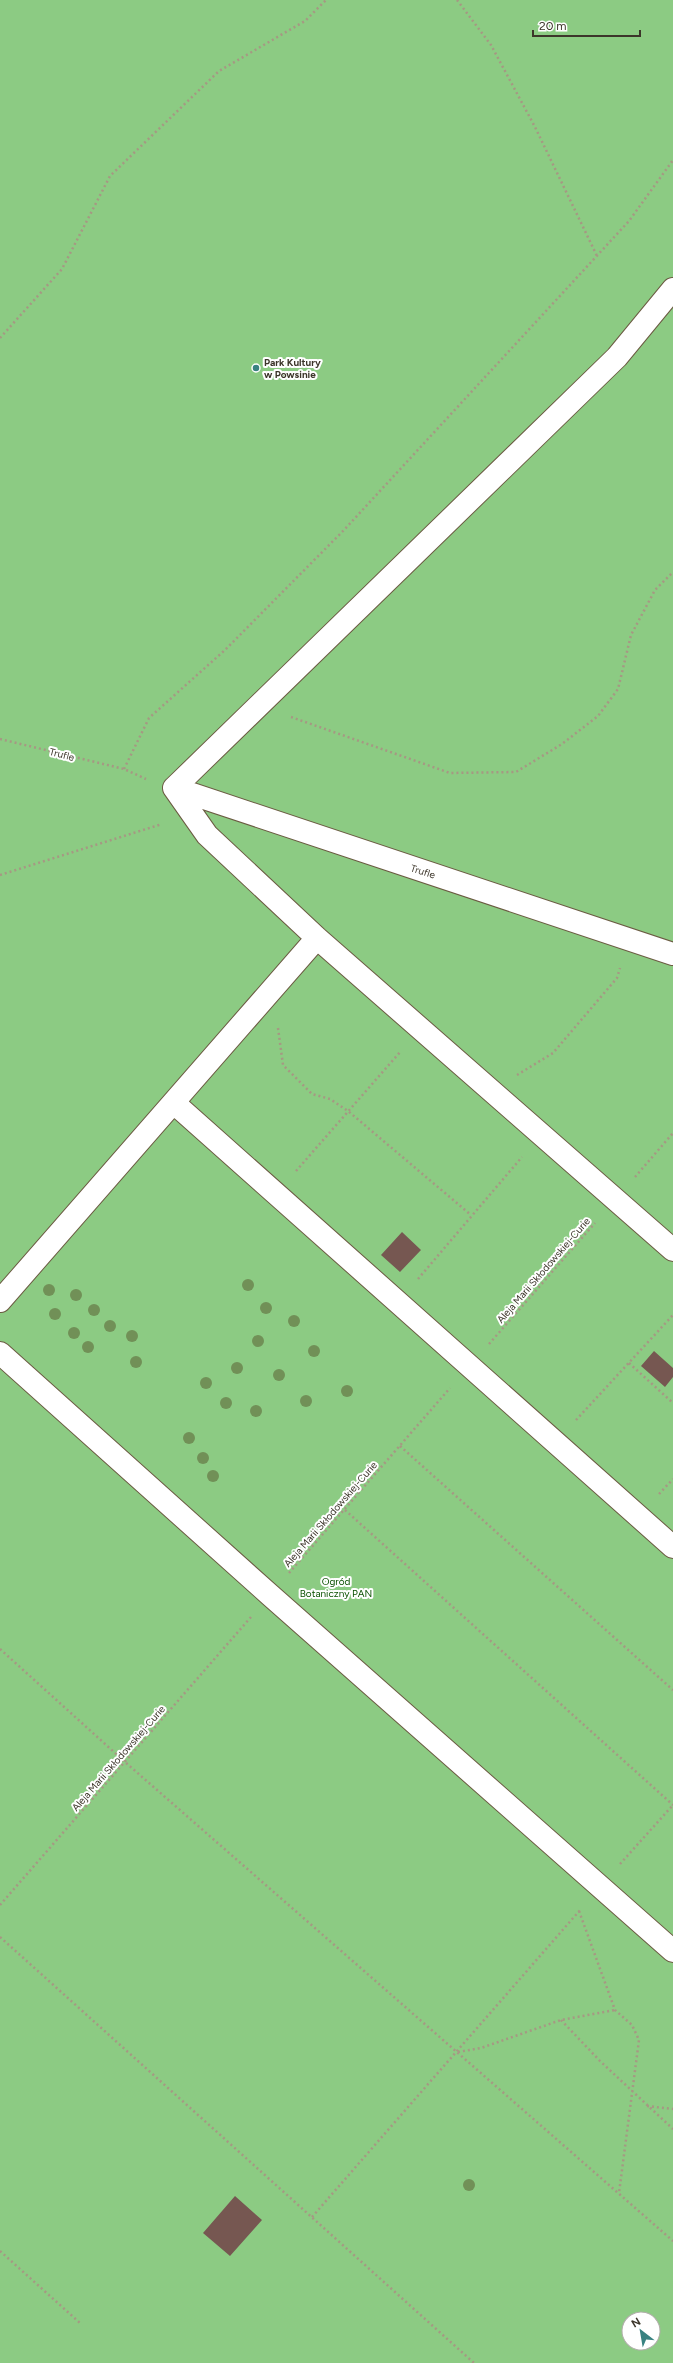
<svg xmlns="http://www.w3.org/2000/svg" width="673" height="2363" viewBox="0 0 673 2363" font-family="Figtree,sans-serif">
<style>
.green{fill:#8ccb83;fill-rule:evenodd}
.building{fill:#765751}
.lines{fill:none;stroke-linecap:round;stroke-linejoin:round}
.minor-casing{stroke:#6b5b42;stroke-width:24}
.path{stroke:#a69883;stroke-width:2.5;stroke-dasharray:2 3;stroke-linecap:butt}
.minor{stroke:#fff;stroke-width:22}
.tree{fill:#719057}
.poi-dot{fill:#398281;stroke:#fff;stroke-width:1.5}
.labels{text-anchor:middle;stroke-width:4;stroke-linejoin:round;paint-order:stroke}
.poi-label{font-size:10px;font-weight:bold;fill:#3c352a;stroke:#fff;text-anchor:start}
.street-label{font-size:10px;fill:#3c352a;stroke:#fff}
.park-label{font-size:10px;fill:#0a5101;stroke:#fff}
</style>
<rect width="100%" height="100%" fill="#efdcc0"/>
<path class="green" d="M0,0H673V2363H0ZM629,2319H653V2343H629Z"/>
<path class="building" d="M402,1232L421,1250L400,1272L381,1255Z
M654,1351L673,1368V1377L665,1387L641,1366Z
M235,2196L262,2220L230,2256L203,2233Z"/>
<g class="lines">
<g class="minor-casing">
<path id="minor" d="M174,788L617,357L673,289
M174,788L207,835L317,938L673,1250
M174,788L673,954
M174,1103L673,1547
M0,1301L317,938
M0,1353L270,1595L673,1951"/>
</g>
<path class="path" d="M457,0L491,45L535,127L597,256
M0,338L62,269L110,176L219,71L305,21L326,0
M291,717L450,773L516,772L562,744L598,716L618,689L631,635L655,590L673,572
M0,739L124,769L146,779
M124,769L149,718L225,650L344,530L629,221L673,160
M0,875L162,824
M278,1028L283,1065L312,1094L330,1099L348,1111L471,1215
M517,1075L553,1053L617,978L620,968
M296,1171L401,1051
M635,1177L673,1133
M418,1279L522,1157
M489,1344L595,1223
M629,1363L673,1403
M576,1420L673,1315
M400,1446L673,1690
M659,1494L673,1479
M345,1510L673,1805
M289,1573L450,1388
M0,1649L125,1762L673,2241
M620,1864L673,1805
M0,1905L251,1617
M579,1911L615,2010L632,2025L639,2040L619,2193
M0,1937L474,2363
M561,2020L600,2061L673,2129
M458,2052L481,2048L561,2020L615,2010
M647,2106L673,2109
M312,2217L581,1909
M0,2251L80,2323"/>
<use href="#minor" class="minor"/>
</g>
<g class="tree">
<circle cx="248" cy="1285" r="6"/>
<circle cx="49" cy="1290" r="6"/>
<circle cx="76" cy="1295" r="6"/>
<circle cx="266" cy="1308" r="6"/>
<circle cx="94" cy="1310" r="6"/>
<circle cx="55" cy="1314" r="6"/>
<circle cx="294" cy="1321" r="6"/>
<circle cx="110" cy="1326" r="6"/>
<circle cx="74" cy="1333" r="6"/>
<circle cx="132" cy="1336" r="6"/>
<circle cx="258" cy="1341" r="6"/>
<circle cx="88" cy="1347" r="6"/>
<circle cx="314" cy="1351" r="6"/>
<circle cx="136" cy="1362" r="6"/>
<circle cx="237" cy="1368" r="6"/>
<circle cx="279" cy="1375" r="6"/>
<circle cx="206" cy="1383" r="6"/>
<circle cx="347" cy="1391" r="6"/>
<circle cx="306" cy="1401" r="6"/>
<circle cx="226" cy="1403" r="6"/>
<circle cx="256" cy="1411" r="6"/>
<circle cx="189" cy="1438" r="6"/>
<circle cx="203" cy="1458" r="6"/>
<circle cx="213" cy="1476" r="6"/>
<circle cx="469" cy="2185" r="6"/>
</g>
<circle class="poi-dot" cx="256" cy="368" r="4"/>
<g class="labels">
<g class="poi-label">
<text x="264" y="366">Park Kultury<tspan x="264" dy="12">w Powsinie</tspan></text>
</g>
<g class="street-label">
<text transform="translate(62 754) rotate(14)" y="4">Trufle</text>
<text transform="translate(423 871) rotate(18)" y="4">Trufle</text>
<text transform="translate(543 1270) rotate(-49)" y="4">Aleja Marii Skłodowskiej-Curie</text>
<text transform="translate(330 1514) rotate(-49)" y="4">Aleja Marii Skłodowskiej-Curie</text>
<text transform="translate(118 1758) rotate(-49)" y="4">Aleja Marii Skłodowskiej-Curie</text>
</g>
<g class="park-label">
<text x="336" y="1585">Ogród<tspan x="336" dy="12">Botaniczny PAN</tspan></text>
</g>
</g>
<g transform="translate(641 2331) rotate(329)"><circle r="19" fill="#ffffff" stroke="#b1aeaa"/>
<path d="M0-3L7 15L0 10L-7 15Z" fill="#398281"/>
<text y="-6" font-size="11" font-weight="bold" text-anchor="middle" fill="#3c352a">N</text>
</g>
<path d="M533 30v6h107v-6" fill="none" stroke="#3c352a" stroke-width="2"/>
<text x="539" y="30" font-size="12" fill="#3c352a" stroke="#ffffff" stroke-width="3" paint-order="stroke">20 m</text>
</svg>
